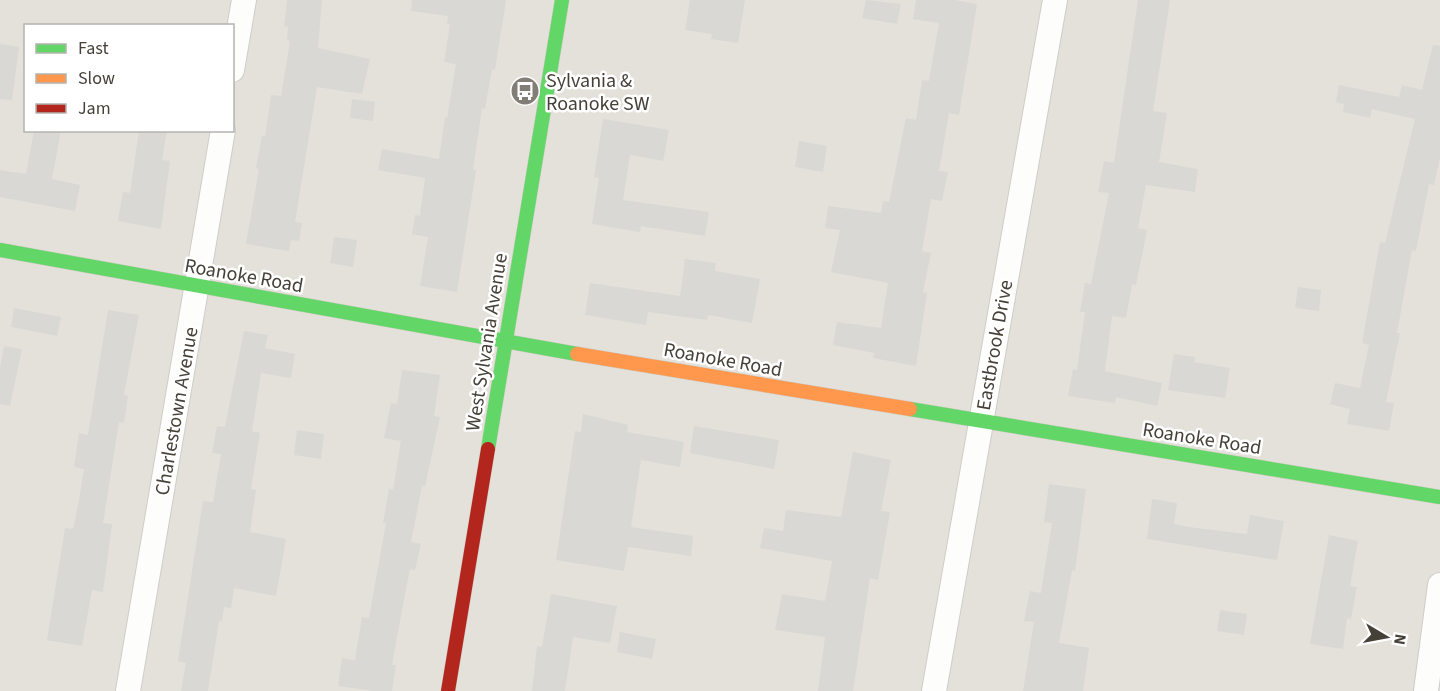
<svg xmlns="http://www.w3.org/2000/svg" width="1440" height="691" viewBox="0 0 1440 691" font-family="'Source Sans 3',sans-serif">
<style>
.residential{fill:#e3e1da;fill-rule:evenodd}
.building{fill:#d9d8d4}
.lines{fill:none;stroke-linecap:round;stroke-linejoin:round}
.street-casing{stroke:#cecdc9;stroke-width:26}
.fast-casing{stroke:#ceccc3;stroke-width:15}
.slow-casing{stroke:#ceccc3;stroke-width:15}
.jam-casing{stroke:#ceccc3;stroke-width:15}
.street{stroke:#fdfdfc;stroke-width:24}
.fast{stroke:#63d668;stroke-width:14}
.slow{stroke:#ff974d;stroke-width:14}
.jam{stroke:#b3261e;stroke-width:14}
.labels{text-anchor:middle;stroke-width:5;stroke-linejoin:round;paint-order:stroke}
.poi-label{font-size:20px;fill:#454138;stroke:#fff;text-anchor:start}
.street-label{font-size:20px;fill:#454138;stroke:#fff}
</style>
<rect width="100%" height="100%" fill="#f0efeb"/>
<path class="residential" d="M0,0H1440V691H0ZM26,26H232V130H26Z"/>
<path class="building" d="M287,0H322L318,48L370,59L362,94L317,87L295,222L302,223L299,241L291,240L289,251L246,244L259,169L256,168L262,136L265,137L271,95L281,96L290,41L287,40L288,27L284,26Z
M412,0H506L495,70L492,69L485,109L482,108L473,170H476L457,292L420,286L428,237L412,234L415,215L420,216L425,178L378,170L382,149L439,159L445,117L447,118L456,64L444,62L450,24H447L448,16L411,11Z
M690,0H745L738,43L711,39L712,34L685,30Z
M866,0L901,4L897,24L862,18Z
M916,0H955L977,4L959,115L949,113L939,171L948,172L942,201L931,199L922,251L931,253L923,292L927,293L916,366L873,358L874,353L833,345L837,322L881,328L888,283L831,272L840,230L825,228L828,206L881,213L883,201L889,202L906,118L916,120L922,80L929,81L939,23L913,19Z
M1138,0H1170L1153,111L1167,113L1159,162L1198,169L1195,192L1146,185L1138,228L1147,230L1136,285L1132,284L1126,318L1112,316L1105,371L1162,383L1157,406L1116,397L1115,403L1068,396L1073,369L1077,370L1085,312H1080L1085,283L1091,284L1109,193L1098,192L1104,161L1114,163Z
M0,44L19,47L12,100L0,99Z
M1433,45L1440,46V157L1434,185L1429,184L1416,251L1412,250L1397,333H1400L1386,402L1394,403L1389,431L1347,424L1350,409L1330,404L1335,383L1360,388L1369,345L1362,343L1380,242L1385,243L1415,119L1372,109L1370,118L1343,112L1344,104L1336,102L1339,85L1399,97L1402,85L1422,90Z
M352,99L375,102L373,121L350,118Z
M603,119L669,130L663,161L630,155L623,200L709,212L705,236L641,226L640,232L592,224L599,178L594,177Z
M34,130H61L52,179L80,185L75,211L0,197V170L26,174Z
M139,130H167L162,160L170,161L161,229L118,221L123,192L130,193Z
M799,141L827,146L823,172L795,167Z
M334,237L357,240L353,267L330,263Z
M685,259L716,263L715,271L760,279L752,323L708,315L707,320L648,312L646,325L585,315L590,283L680,296Z
M1298,287L1321,290L1319,311L1295,308Z
M14,308L61,317L57,336L11,327Z
M108,310L139,315L124,395L128,396L124,423L119,422L103,523L112,524L103,592L92,590L82,646L47,640L65,528L73,529L79,500L84,469L74,467L79,433L88,435Z
M244,331L268,335L265,348L295,354L291,378L261,373L252,431L260,433L251,489L256,490L250,532L286,539L276,596L234,588L231,608L224,607L222,622L219,621L208,691H181L186,663L178,661L203,501L213,502L221,454L212,453L217,426L225,427Z
M4,346L22,349L10,406L0,404V368Z
M1174,354L1195,357L1194,362L1230,368L1225,398L1168,390Z
M402,370L440,375L434,416L440,417L425,486H422L411,542L421,544L415,570L410,569L402,610L392,665H396L392,691H374L338,686L342,658L355,660L362,617L369,618L386,523H383L389,489L393,490L401,441L384,438L391,403L397,404Z
M583,414L628,425L627,432L684,442L680,467L641,460L631,527L693,536L691,556L628,547L624,571L556,560L575,431L581,432Z
M694,426L779,440L774,469L690,453Z
M297,430L324,434L321,459L294,455Z
M853,452L891,460L881,511L890,512L878,580L870,578L853,691H818L825,637L775,630L782,594L825,601L832,561L760,548L764,528L783,531L786,510L841,517Z
M1049,484L1086,489L1075,571L1072,570L1059,643L1089,648L1083,691H1023L1034,622L1024,621L1030,591L1041,593L1052,523L1044,522Z
M1152,499L1177,503L1174,524L1196,528L1247,534L1250,515L1284,521L1277,560L1147,539Z
M1329,535L1358,541L1350,586L1357,587L1351,619L1347,618L1343,649L1310,644Z
M551,594L617,606L610,643L573,637L565,691H532L537,646L542,647Z
M1220,610L1247,614L1244,635L1217,631Z
M620,632L656,639L652,659L617,652Z"/>
<g class="lines">
<g class="street-casing">
<path id="street" d="M232,70L244,0
M128,691L223,130
M934,691L1055,0
M1426,691L1440,585"/>
</g>
<g class="fast-casing">
<path id="fast" d="M0,250L577,354
M910,409L1440,497
M488,449L562,0"/>
</g>
<g class="slow-casing">
<path id="slow" d="M577,354L910,409"/>
</g>
<g class="jam-casing">
<path id="jam" d="M448,691L488,449"/>
</g>
<use href="#street" class="street"/>
<use href="#fast" class="fast"/>
<use href="#slow" class="slow"/>
<use href="#jam" class="jam"/>
</g>
<defs>
<g id="bus-disc" transform="scale(1.5)"><circle r="9.5" fill="#817e77" stroke="#fff"/><path d="M-5-6H5V4H4V6H2V4H-2V6H-4V4H-5ZM-3.5-4V0h7V-4ZM-3.5 1.2v1.5H-2V1.2ZM2 1.2v1.5H3.5V1.2Z" fill="#fff"/></g>
</defs>
<g fill-rule="evenodd">
<use href="#bus-disc" x="525" y="91"/>
</g>
<g class="labels">
<g class="poi-label">
<text x="546" y="87">Sylvania &amp;<tspan x="546" dy="23">Roanoke SW</tspan></text>
</g>
<g class="street-label">
<text transform="translate(244 275) rotate(10)" y="7">Roanoke Road</text>
<text transform="translate(486 342) rotate(-81)" y="7">West Sylvania Avenue</text>
<text transform="translate(994 345) rotate(-80)" y="7">Eastbrook Drive</text>
<text transform="translate(723 359) rotate(10)" y="7">Roanoke Road</text>
<text transform="translate(176 411) rotate(-80)" y="7">Charlestown Avenue</text>
<text transform="translate(1202 438) rotate(9)" y="7">Roanoke Road</text>
</g>
</g>
<rect x="24" y="24" width="210" height="108" fill="#ffffff" stroke="#b5b3af" stroke-width="1.5"/>
<rect x="36" y="44" width="30" height="9" fill="#63d668" stroke="#b5b3af" stroke-width="1.5"/>
<text x="78" y="54" font-size="18" fill="#454138">Fast</text>
<rect x="36" y="74" width="30" height="9" fill="#ff974d" stroke="#b5b3af" stroke-width="1.5"/>
<text x="78" y="84" font-size="18" fill="#454138">Slow</text>
<rect x="36" y="104" width="30" height="9" fill="#b3261e" stroke="#b5b3af" stroke-width="1.5"/>
<text x="78" y="114" font-size="18" fill="#454138">Jam</text>
<g transform="translate(1386 637) rotate(100)" stroke="#ffffff" stroke-width="4.5" paint-order="stroke">
<path d="M0-4.5L10 22L0 15L-10 22Z" fill="#454138"/>
<text y="-9" font-size="16" font-weight="bold" text-anchor="middle" fill="#454138">N</text>
</g>
</svg>
